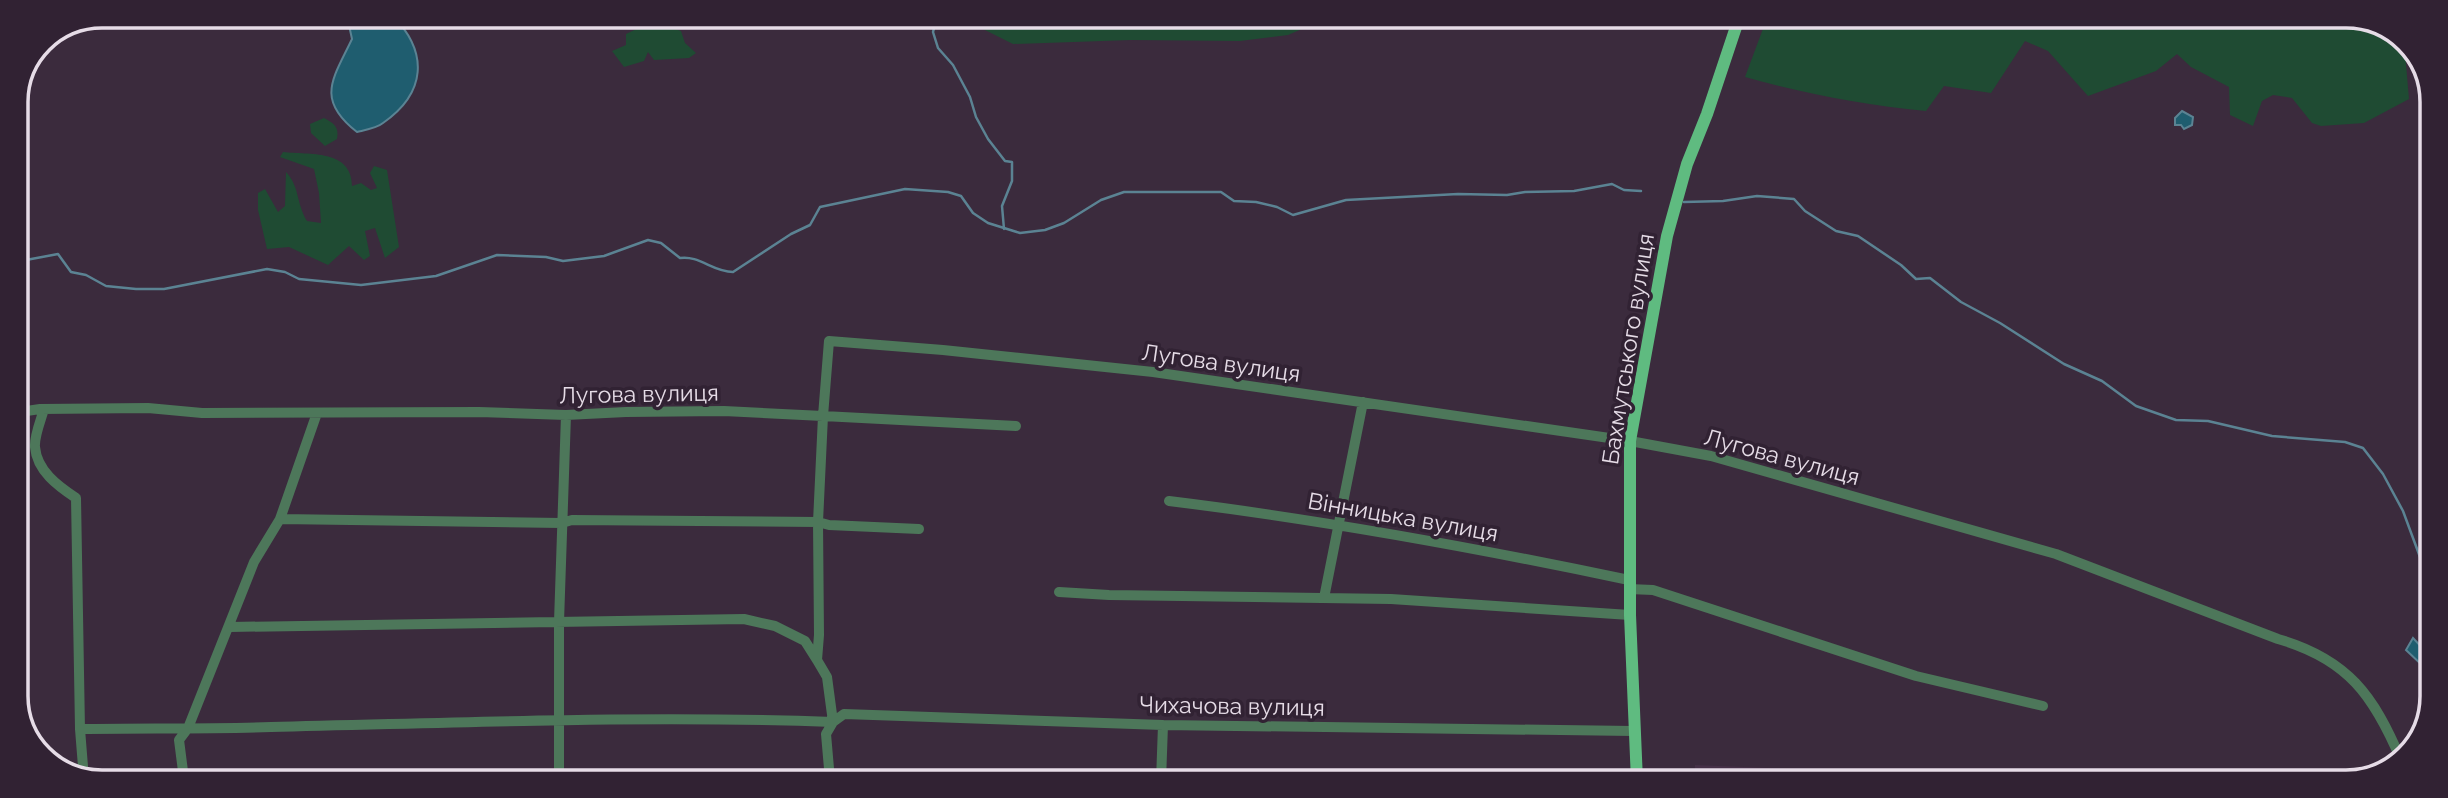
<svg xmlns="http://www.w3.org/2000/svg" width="2448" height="798" viewBox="0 0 2448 798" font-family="Raleway,sans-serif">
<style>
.built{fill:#463148}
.green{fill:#1f4b33}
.water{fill:#1f5d6f;stroke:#5b8393;stroke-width:2}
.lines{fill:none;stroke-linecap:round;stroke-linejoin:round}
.stream{stroke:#5b8393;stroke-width:2.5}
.minor{stroke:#4d775a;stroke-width:10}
.major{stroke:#5fbb80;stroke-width:12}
.labels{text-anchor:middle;stroke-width:7;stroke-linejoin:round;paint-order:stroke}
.street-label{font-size:23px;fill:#e6dce7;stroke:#312233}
.rim{fill:none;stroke:#e6dce7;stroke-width:3.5}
</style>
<rect width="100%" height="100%" fill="#3b2b3d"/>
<path class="built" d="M1695,765L1793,769V781H1695Z"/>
<path class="green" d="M976,17H1308L1309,26L1288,35L1240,41L1131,40L1013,44L977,26Z
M1767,18L2369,19L2404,41L2409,99L2364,123L2321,126L2312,123L2292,98L2273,95L2262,101L2253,126L2230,115L2229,87L2191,67L2177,54L2156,71L2088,96L2048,51L2025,41L1991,93L1944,86L1926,111C1864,105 1805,94 1745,77Z
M653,21L681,31L685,43L696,53L689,58L654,60L648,52L644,61L624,67L612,51L626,45V34Z
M324,118C335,124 339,127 337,139L325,146L311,133L310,124Z
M283,152C309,155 352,149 352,186L361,183L371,190L377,188L370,173L374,166L387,170L399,247L385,258L375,228L365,231L370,256L364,260L349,246L328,265L289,247L267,249L258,210V193L265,189L278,212L285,206L286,172C300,187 296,203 307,221L321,223L319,193L314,169L280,157Z"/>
<path class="water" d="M347,16H393C429,53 426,93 383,123C377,128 365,130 357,132C315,99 333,79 352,39Z
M2182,111L2193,117L2192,125L2184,129L2181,125H2175V118Z
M2413,638L2429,655L2428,664L2424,667L2406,650Z"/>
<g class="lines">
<path class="stream" d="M937,17L933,32L938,48L953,65L970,97L976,117L988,139L1005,161L1012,162V181L1002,206L1004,229
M1684,202L1723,201L1757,196L1794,199L1805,211L1836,231L1858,236L1901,265L1916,279L1930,278L1961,302L2000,323L2064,364L2102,381L2136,406L2176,420L2208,421L2272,436L2345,442L2363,448L2383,474L2403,511L2430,584
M16,266L26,260L58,254L71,272L86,275L106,286L136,289H164L267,269L285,272L299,279L361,285L436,276L497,255L546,257L563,261L604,256L648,240L661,243L680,258C699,255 713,272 733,272L791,234L810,225L820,207L905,189L948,192L961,196L973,213L988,223L1020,233L1045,230L1064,223L1101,200L1124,192H1221L1234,201L1256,202L1277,207L1293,215L1346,200L1458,194L1507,195L1525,192L1574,191L1612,184L1624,190L1641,191"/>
<path class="minor" d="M44,409C41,420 34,436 35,447C37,471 58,486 76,498L80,729L84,779
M16,415L20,412L40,409L148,408L202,413L479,412L566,415L626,412L724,411L823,416L829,341L943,350L1153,372L1630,441L1711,456L2056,554L2278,639C2348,659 2374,696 2401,760
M1169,501C1324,520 1477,548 1629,580
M280,519L562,523L572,520L818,522L829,525L919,529
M1629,589L1653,590L1916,676L2043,706
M1059,592L1109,595L1391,599L1630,615
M1324,598L1363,402
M230,627L744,619L775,626L805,641L817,660
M80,729C144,728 207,729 271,727C458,723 645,715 833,722L844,714L1163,725L1633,731
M184,779L179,740L188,728L254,562L280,519L317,413
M559,780V622L566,415
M830,780L826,734L833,722L827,677L817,660L819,635L818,522L823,416L1016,426
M1161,781L1163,725"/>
<path class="major" d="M1637,781L1630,615V441L1667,236L1687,164L1707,114L1739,18"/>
</g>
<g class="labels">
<g class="street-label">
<text transform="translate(1628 349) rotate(-81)" y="8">Бахмутського вулиця</text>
<text transform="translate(1221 363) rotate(8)" y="8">Лугова вулиця</text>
<text transform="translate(639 394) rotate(-1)" y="8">Лугова вулиця</text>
<text transform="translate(1782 457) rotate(15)" y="8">Лугова вулиця</text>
<text transform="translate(1403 517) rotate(10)" y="8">Вінницька вулиця</text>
<text transform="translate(1232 706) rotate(1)" y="8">Чихачова вулиця</text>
</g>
</g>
<path d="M0 0H2448V798H0ZM102 28H2346A74 74 0 0 1 2420 102V696A74 74 0 0 1 2346 770H102A74 74 0 0 1 28 696V102A74 74 0 0 1 102 28Z" fill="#312233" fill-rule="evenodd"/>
<path class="rim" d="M102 28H2346A74 74 0 0 1 2420 102V696A74 74 0 0 1 2346 770H102A74 74 0 0 1 28 696V102A74 74 0 0 1 102 28Z"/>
</svg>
